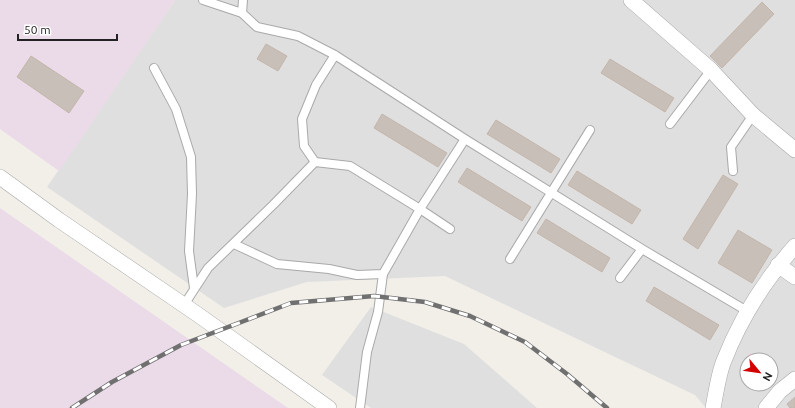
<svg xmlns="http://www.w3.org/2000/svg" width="795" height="408" viewBox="0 0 795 408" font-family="Ubuntu,sans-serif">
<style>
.residential{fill:#e0dfdf;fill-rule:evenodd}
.industrial{fill:#ebdbe8}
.building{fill:#c7bfb8;stroke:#c4b6ab}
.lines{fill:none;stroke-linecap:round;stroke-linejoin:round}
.lane-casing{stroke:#a9a9a9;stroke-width:10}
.street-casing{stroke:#a9a9a9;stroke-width:16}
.lane{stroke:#fff;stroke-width:8}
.street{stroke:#fff;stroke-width:15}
.rail-casing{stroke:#707070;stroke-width:4.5}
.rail{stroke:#fff;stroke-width:3;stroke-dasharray:9;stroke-linecap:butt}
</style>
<rect width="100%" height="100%" fill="#f2efe9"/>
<path class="residential" d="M175,0H795V408H706L695,395L445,276L307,282L224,308L47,187ZM747,360H771V384H747Z
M371,307L464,344L537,408H371L322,375Z"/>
<path class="industrial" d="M0,0H175L59,171L0,129Z
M0,208L288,408H0Z"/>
<path class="building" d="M762,2L774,14L722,68L710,56Z
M266,44L287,56L278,71L257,59Z
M31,56L84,91L69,113L17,77Z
M610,59L674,98L665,112L601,73Z
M382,114L447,153L438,167L374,128Z
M496,120L560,159L551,173L487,134Z
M467,168L531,207L522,221L458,182Z
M577,171L641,210L632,224L568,185Z
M723,175L738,184L698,249L683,239Z
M546,219L610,258L602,272L537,233Z
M738,230L772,250L752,283L718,263Z
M654,287L719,325L710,340L646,301Z
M795,397V408H790L787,404Z"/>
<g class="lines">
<g class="lane-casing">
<path id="lane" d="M203,0L242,13
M243,0L242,13L257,27L298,36L335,55L465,139L642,249L747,311
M335,55L316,85L302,119L304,146L315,162L350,166L420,209L450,229
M154,68L176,109L191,157L192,194L189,251L194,288
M670,124L711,70
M733,171L731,147L753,115
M234,244L277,264L329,269L357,275L383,274
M510,259L590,130
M620,278L642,249
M184,305L208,268L273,205L315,162
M360,408L367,352L378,312L383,274L420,209L465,139"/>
</g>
<g class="street-casing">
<path id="street" d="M631,0L711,70L753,115L795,150
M0,177L59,220L197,314L329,408
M778,265L795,277
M713,408C716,393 718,377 723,363C740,319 764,281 795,246
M766,408L780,391L795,379"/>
</g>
<use href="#lane" class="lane"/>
<use href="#street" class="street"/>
<g class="rail-casing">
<path id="rail" d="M72,408L112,382L181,345L291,303L374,296L425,302L470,316L525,342L567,374L607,408"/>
</g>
<use href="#rail" class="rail"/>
</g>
<g transform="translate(759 372) rotate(119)"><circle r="19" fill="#ffffff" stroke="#a7a7a7"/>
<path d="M0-3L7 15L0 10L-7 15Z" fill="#d40000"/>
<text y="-6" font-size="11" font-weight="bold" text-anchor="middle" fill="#222222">N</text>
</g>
<path d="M18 34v6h99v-6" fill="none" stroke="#222222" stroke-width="2"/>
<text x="24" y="34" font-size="12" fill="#222222" stroke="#ffffff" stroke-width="3" paint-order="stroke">50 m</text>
</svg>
